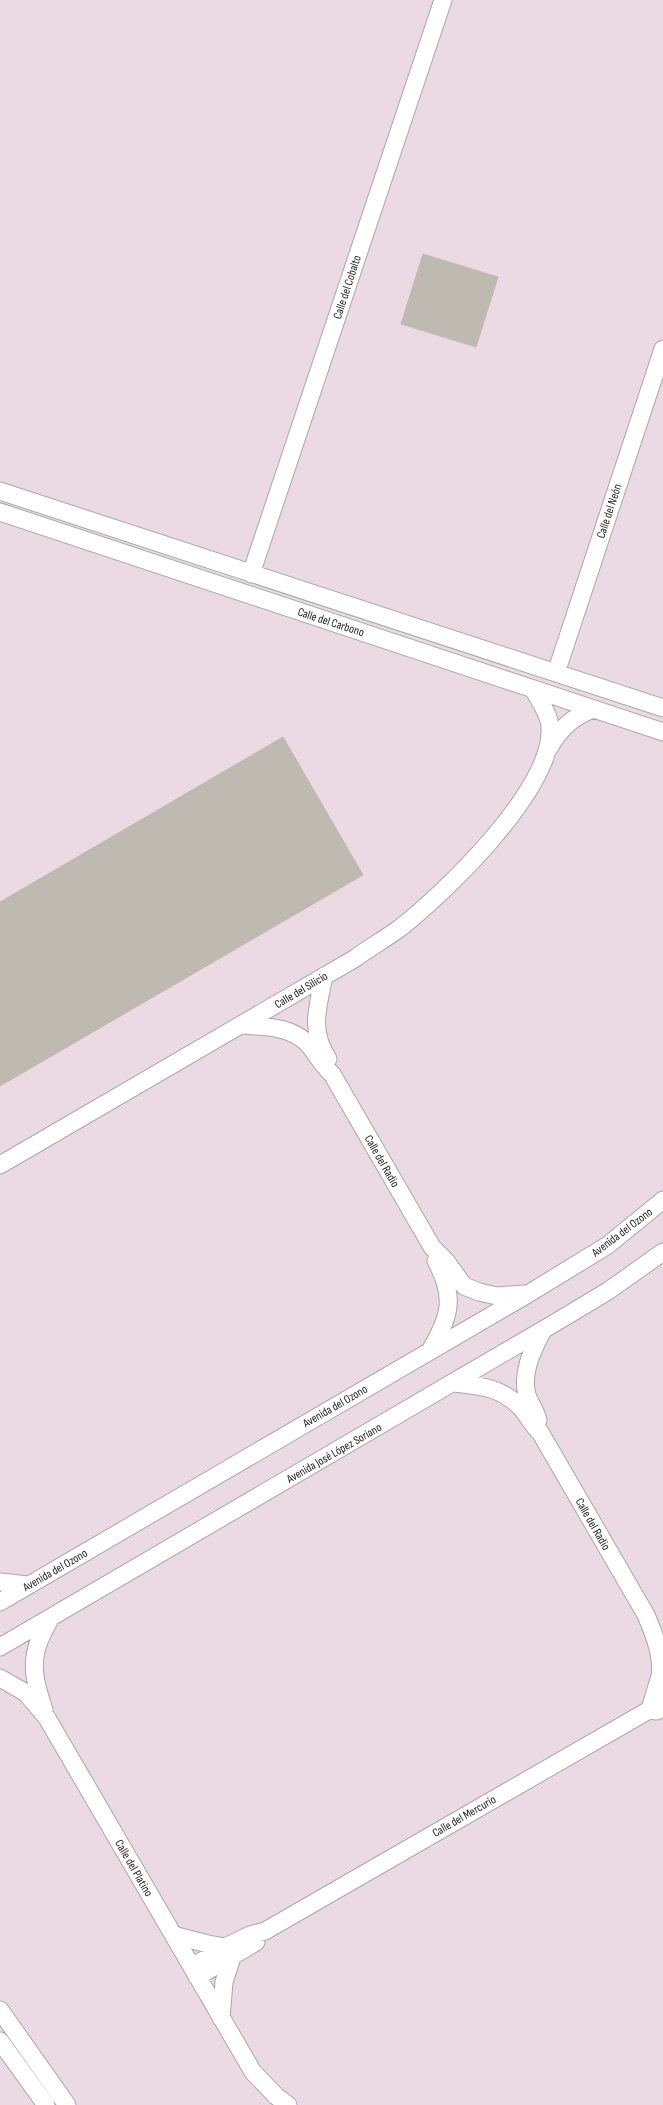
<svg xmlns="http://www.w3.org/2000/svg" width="663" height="2105" viewBox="0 0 663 2105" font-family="'Sofia Sans Condensed',sans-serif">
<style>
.industrial{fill:#ebdae4}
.building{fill:#beb9b1;stroke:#c3baaa}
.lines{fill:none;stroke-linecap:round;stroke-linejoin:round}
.minor-casing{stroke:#a8a8a8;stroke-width:19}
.minor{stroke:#fff;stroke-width:17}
.labels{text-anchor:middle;stroke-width:3;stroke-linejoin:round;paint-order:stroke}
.street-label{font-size:12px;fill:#212121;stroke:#fff}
</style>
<rect width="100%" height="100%" fill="#f2f0e8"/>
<path class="industrial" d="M0,0H663V2105H0Z"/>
<path class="building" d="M423,254L498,277L476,347L401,324Z
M283,737L363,875L0,1086V902Z"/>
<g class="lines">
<g class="minor-casing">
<path id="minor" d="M0,491L663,708
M0,512L663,732
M251,574L443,0
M556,673L663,349
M549,748C560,729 572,717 593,709
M324,976C318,1007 309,1030 328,1059
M243,1025C266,1027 292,1026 309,1045C317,1055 322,1065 332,1074L432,1247L446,1261L464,1286L479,1292L497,1296L524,1294
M0,1165L354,959C369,948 385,939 400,928C445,893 554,788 550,728C550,715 539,700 533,689
M431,1349C451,1315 455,1296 436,1261
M454,1383C481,1386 501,1387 521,1408C528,1416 532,1425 540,1432L646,1615C654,1634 663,1656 660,1676C657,1687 653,1698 650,1710L657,1711
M538,1420C536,1411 530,1404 527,1395C521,1371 533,1350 543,1330
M0,1582L28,1585
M0,1602L528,1294L608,1245L663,1200
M0,1647L553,1324L608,1291L663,1252
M0,1678L26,1693L47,1718L253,2072L276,2096L288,2105
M44,1710C38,1691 31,1672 36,1651C38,1640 45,1629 50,1619
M173,1935L208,1944L225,1947L250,1935L265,1931L663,1702
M192,1967L225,1947
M197,1977L256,1942
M0,2010L67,2105
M221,2018L224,1982L232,1957
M0,2041L46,2105"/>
</g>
<use href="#minor" class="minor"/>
</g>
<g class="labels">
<g class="street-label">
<text transform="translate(347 287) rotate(-72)" y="4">Calle del Cobalto</text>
<text transform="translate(609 511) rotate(-72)" y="4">Calle del Neón</text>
<text transform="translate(331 622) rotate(18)" y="4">Calle del Carbono</text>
<text transform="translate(301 990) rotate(-31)" y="4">Calle del Silicio</text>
<text transform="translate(382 1161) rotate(60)" y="4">Calle del Radio</text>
<text transform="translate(622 1232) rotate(-37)" y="4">Avenida del Ozono</text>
<text transform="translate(335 1406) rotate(-30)" y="4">Avenida del Ozono</text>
<text transform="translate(334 1453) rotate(-30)" y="4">Avenida José López Soriano</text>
<text transform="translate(593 1524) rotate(60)" y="4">Calle del Radio</text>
<text transform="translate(55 1570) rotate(-30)" y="4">Avenida del Ozono</text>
<text transform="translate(464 1816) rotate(-30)" y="4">Calle del Mercurio</text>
<text transform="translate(134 1868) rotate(60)" y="4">Calle del Platino</text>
</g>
</g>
</svg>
